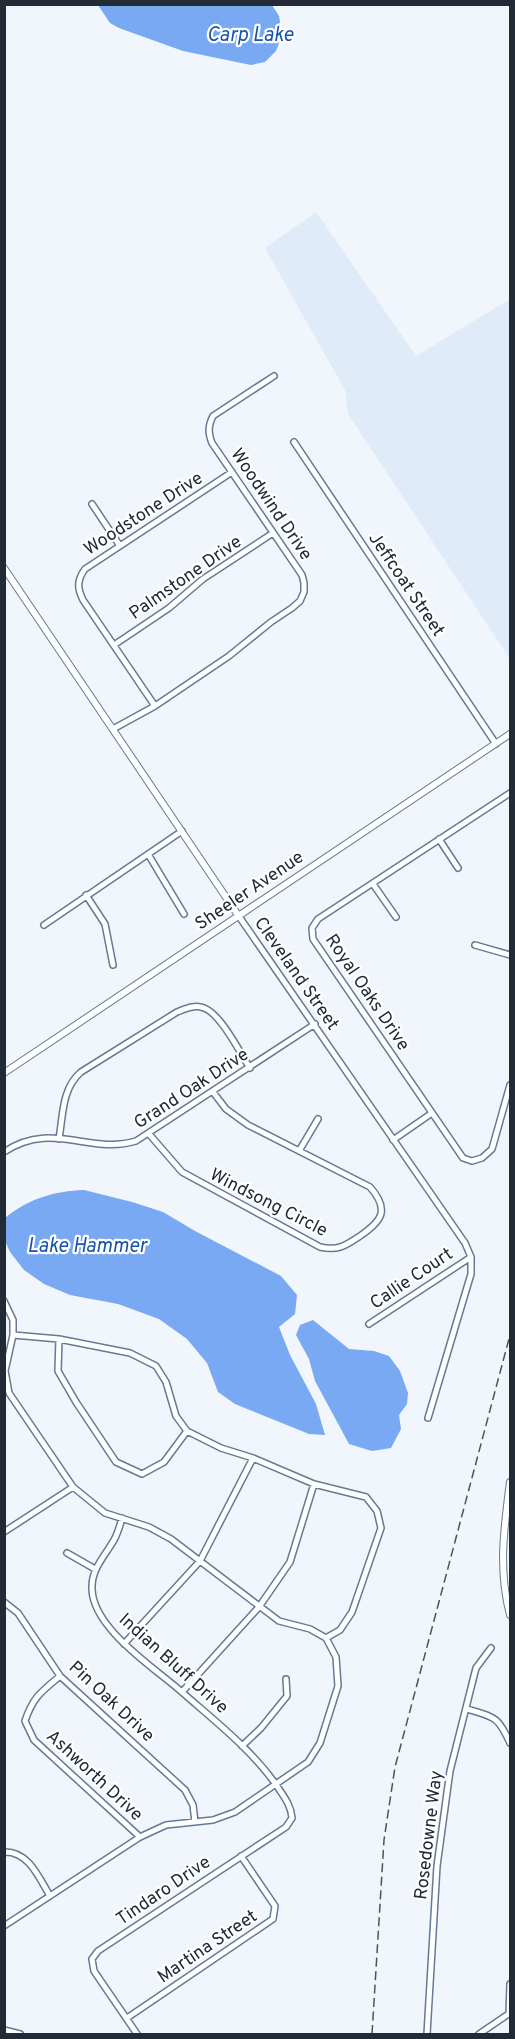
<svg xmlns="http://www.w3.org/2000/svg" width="515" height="2039" viewBox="0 0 515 2039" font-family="Overpass,sans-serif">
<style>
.built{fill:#e0ebfa}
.water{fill:#78a9f2}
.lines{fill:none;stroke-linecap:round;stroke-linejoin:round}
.minor-casing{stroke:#667995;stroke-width:8}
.tertiary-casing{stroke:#667995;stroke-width:8}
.minor{stroke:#fff;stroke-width:5}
.tertiary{stroke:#fff;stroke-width:6}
.rail{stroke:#4c535d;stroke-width:1.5;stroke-dasharray:9 4.5;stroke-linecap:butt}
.labels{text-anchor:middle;stroke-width:4.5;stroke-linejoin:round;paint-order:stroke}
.street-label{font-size:18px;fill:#222a35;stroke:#fff}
.water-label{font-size:20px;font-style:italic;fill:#1854a9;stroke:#fff}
</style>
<rect width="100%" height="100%" fill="#f1f5fc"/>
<path class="built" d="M316,212L416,356L510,299V659L348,414L345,390L265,248Z"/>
<path class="water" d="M98,5H272L279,16L282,35L276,51L265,62L251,65L183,51L119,28L110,23Z
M84,1190L132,1202L163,1212L195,1231L281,1276L297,1295L295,1314L279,1327L290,1355L316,1404L325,1435L309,1434L235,1404L218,1392L207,1363L187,1339L159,1319L118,1304L70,1295L44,1284L24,1270L10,1252L5,1241V1218C28,1199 54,1191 84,1190Z
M313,1320L349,1349L374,1351L389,1356L400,1371L408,1393L407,1404L399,1415L401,1429L391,1448L372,1451L349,1444L315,1381L309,1359L296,1335L300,1325Z"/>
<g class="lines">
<g class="minor-casing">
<path id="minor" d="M294,442L496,744
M92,504L120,546
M114,645L169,608L203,579L273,533
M155,706L83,600C77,588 77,580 85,569L232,472
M113,729L155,706L229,656L271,622L292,608L300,601L304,592V583L302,575L212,443C208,433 208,426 213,416L274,376
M510,793L318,919L312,928L313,939L463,1158L472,1161L482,1158L492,1149L510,1085
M439,839L458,868
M148,854L184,914
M373,884L396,917
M86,895L105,924L113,965
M238,915L465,1243L471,1257V1274L428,1418
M44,925L182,831
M475,945L510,955
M149,1134L182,1172L320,1247C338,1251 345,1246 360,1236C382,1221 390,1210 370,1187L248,1125L226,1109L213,1092
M59,1139C63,1115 62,1088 81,1072L177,1012C185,1009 195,1004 204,1008C221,1014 240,1053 250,1068
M393,1140L432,1113
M299,1151L318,1119
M4,1152C52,1120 89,1155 136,1141L315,1024
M4,1301L13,1320V1335L5,1371L9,1393L73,1487L105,1513L149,1527L171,1539L279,1621L310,1629L326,1638L336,1657L338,1686L320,1743L308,1762L235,1812L213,1820L166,1825L140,1837L4,1926
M369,1324L471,1257
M13,1335L59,1339L130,1353L156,1366L166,1382L176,1416L187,1431L221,1448L253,1458L314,1484L366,1497L377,1511L381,1528L352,1612L340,1630L326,1638
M59,1339L58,1371L76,1402L116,1462L142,1474L164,1462L187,1431
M122,1518C120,1525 118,1533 114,1540C105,1556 91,1569 92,1589C93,1629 155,1668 183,1693C216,1722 252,1750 277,1786C284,1797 291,1805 292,1818L286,1827L98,1951L92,1959L94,1971L137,2034
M4,1532L73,1487
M67,1553L95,1569
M4,1602L18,1613L60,1676L185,1790L193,1805L195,1822
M124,1644L200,1561L253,1458
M60,1676C41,1692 33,1697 25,1721L34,1740L140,1837
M182,1692L259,1607L290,1562L314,1484
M467,1709C494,1717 498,1716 510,1743
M242,1746L261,1728L287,1696L286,1679
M4,1852C29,1851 39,1878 50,1896
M509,2014L510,1984
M127,2018L273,1919L275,1906L241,1856
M4,2030L20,2034
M427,2034L437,1866L450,1771L476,1668L491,1648
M479,2034L510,2013"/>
</g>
<g class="tertiary-casing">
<path id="tertiary" d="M4,568L238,915
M4,1073L510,734
M510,1482C504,1528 498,1570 510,1615"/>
</g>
<use href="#minor" class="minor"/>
<use href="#tertiary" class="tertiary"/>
<path class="rail" d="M372,2034L384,1840L395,1767L510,1335"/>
</g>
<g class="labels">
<g class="street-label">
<text transform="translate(272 504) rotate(56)" y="6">Woodwind Drive</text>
<text transform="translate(143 513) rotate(-33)" y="6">Woodstone Drive</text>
<text transform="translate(185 577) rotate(-35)" y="6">Palmstone Drive</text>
<text transform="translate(407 584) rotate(56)" y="6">Jeffcoat Street</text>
<text transform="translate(249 890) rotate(-34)" y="6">Sheeler Avenue</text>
<text transform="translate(297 973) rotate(55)" y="6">Cleveland Street</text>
<text transform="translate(368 992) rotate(56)" y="6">Royal Oaks Drive</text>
<text transform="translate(191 1088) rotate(-33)" y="6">Grand Oak Drive</text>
<text transform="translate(269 1202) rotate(27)" y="6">Windsong Circle</text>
<text transform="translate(411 1278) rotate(-34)" y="6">Callie Court</text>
<text transform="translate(174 1663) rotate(42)" y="6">Indian Bluff Drive</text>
<text transform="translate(112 1701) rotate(43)" y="6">Pin Oak Drive</text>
<text transform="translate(95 1775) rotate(43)" y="6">Ashworth Drive</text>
<text transform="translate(428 1835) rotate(-83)" y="6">Rosedowne Way</text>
<text transform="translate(163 1890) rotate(-34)" y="6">Tindaro Drive</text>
<text transform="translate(207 1946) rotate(-34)" y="6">Martina Street</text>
</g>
<g class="water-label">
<text x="250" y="41">Carp Lake</text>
<text x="87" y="1252">Lake Hammer</text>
</g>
</g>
<rect width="515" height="2039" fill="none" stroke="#222a35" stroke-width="12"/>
</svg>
